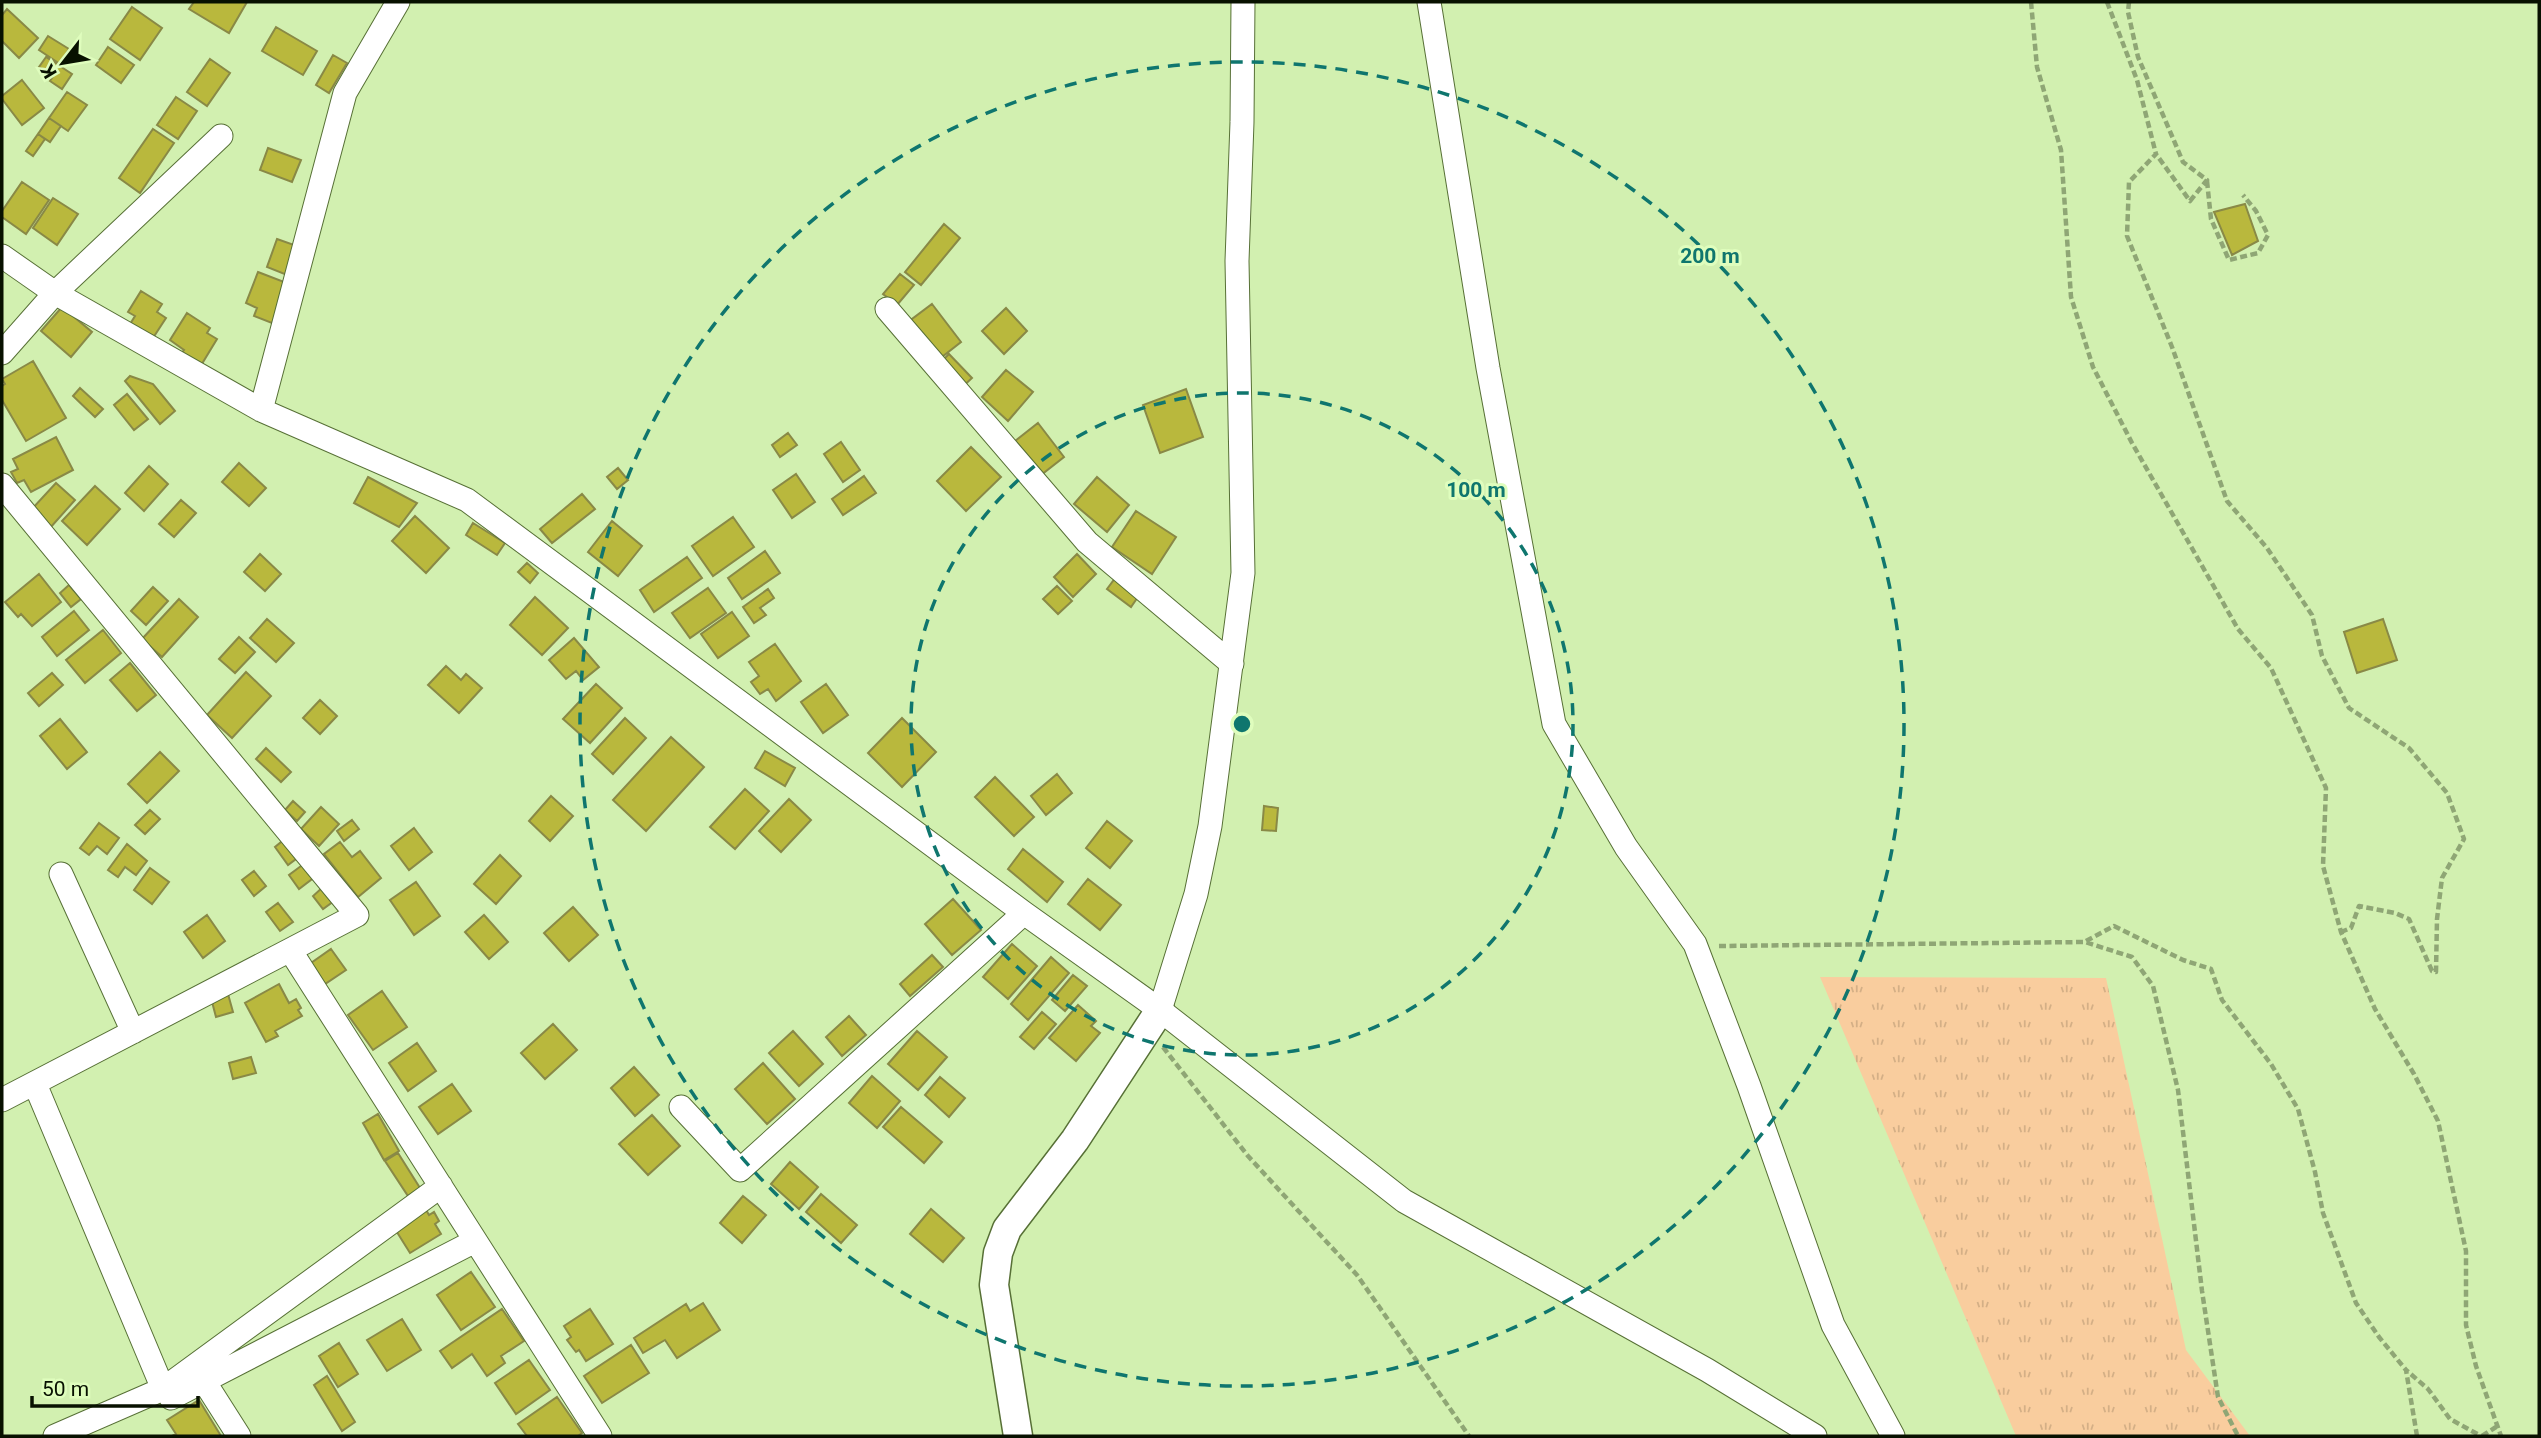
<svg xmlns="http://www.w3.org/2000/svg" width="2541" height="1438" viewBox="0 0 2541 1438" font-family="Roboto,sans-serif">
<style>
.grass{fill:url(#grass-tufts)}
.building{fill:#b9b83d;stroke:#898946;stroke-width:2}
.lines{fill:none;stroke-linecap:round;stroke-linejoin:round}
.minor-casing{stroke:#577036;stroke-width:25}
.tertiary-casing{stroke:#577036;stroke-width:31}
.path{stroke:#8fa675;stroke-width:4.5;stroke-dasharray:7 3.5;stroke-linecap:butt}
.minor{stroke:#fff;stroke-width:23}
.tertiary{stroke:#fff;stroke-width:28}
.ring{fill:none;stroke:#0f766e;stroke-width:3.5;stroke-dasharray:12 9}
.centre{fill:#0f766e;stroke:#dffdbd;stroke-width:3.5}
.ring-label{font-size:21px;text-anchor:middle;font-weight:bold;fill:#0f766e;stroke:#dffdbd;stroke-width:6;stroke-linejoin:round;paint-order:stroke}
</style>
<defs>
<pattern id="grass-tufts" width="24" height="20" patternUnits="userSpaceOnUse" patternTransform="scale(1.75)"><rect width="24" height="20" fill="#f9cd9e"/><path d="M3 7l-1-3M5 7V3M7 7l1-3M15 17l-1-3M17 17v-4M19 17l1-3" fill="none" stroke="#d4af86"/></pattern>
</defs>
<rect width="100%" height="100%" fill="#d2f0b0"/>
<path class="grass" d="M1820,977L2106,978L2186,1350L2250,1436H2016Z"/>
<path class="building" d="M194,2H247L229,33L189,9Z
M132,7L162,28L140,60L110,39Z
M7,9L38,38L19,58L2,41V15Z
M276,27L317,51L303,75L262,51Z
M48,36L69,49L60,64L39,50Z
M108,47L134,65L121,83L96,65Z
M333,55L347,63L329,93L316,85Z
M46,57L72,74L62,89L50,81L53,76L39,67Z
M210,59L230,73L207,106L187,92Z
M22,80L44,108L22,125L2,99V96Z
M67,92L87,105L68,131L49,118Z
M176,97L197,111L178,139L157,125Z
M49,118L61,126L50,142L38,134Z
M153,129L174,143L140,193L119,178Z
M38,134L45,139L33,156L26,151Z
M268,148L301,160L292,182L260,170Z
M22,182L49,200L26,234L2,217V211Z
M53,198L78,214L57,245L33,228Z
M2245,204L2258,241L2232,255L2214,212Z
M944,224L960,238L921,285L905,272Z
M277,239L297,246L287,275L267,267Z
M258,272L292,285L277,325L254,316L257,308L246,303Z
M900,274L914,285L897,305L883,294Z
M141,291L162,304L157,312L166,318L149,344L127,329L135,316L128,312Z
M932,304L961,342L938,360L908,322Z
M62,307L92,332L71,357L41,331Z
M1006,308L1027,331L1004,354L982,331Z
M187,313L210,328L207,333L217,339L200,367L181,354L184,350L170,340Z
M949,354L972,378L960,389L937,366Z
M33,361L66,418L26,441L2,400V386L5,384L2,379Z
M1006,370L1033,392L1008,421L982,397Z
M130,376L153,384L175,411L160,424L125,381Z
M80,388L103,409L95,417L73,396Z
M1186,389L1203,437L1160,453L1143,405Z
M127,394L148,419L134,430L114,405Z
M1038,423L1064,457L1041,475L1015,441Z
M788,433L797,445L780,457L772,445Z
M56,437L73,470L31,492L24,480L17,483L11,472L18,469L13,459Z
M841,442L860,470L843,482L824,454Z
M971,447L1001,477L966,511L937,481Z
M239,463L266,488L249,506L222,482Z
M149,466L168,484L144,511L125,493Z
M618,468L628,480L617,489L607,477Z
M796,474L815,502L792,518L773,490Z
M864,476L876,493L843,515L832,499Z
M368,477L417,503L399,527L354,503Z
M1097,477L1129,505L1107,532L1074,504Z
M56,483L75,500L50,528L31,510Z
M95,486L120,509L87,545L62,521Z
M582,494L595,509L552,543L540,529Z
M181,500L196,513L174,537L159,524Z
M1136,511L1176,537L1152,574L1112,547Z
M415,516L449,548L426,573L392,541Z
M733,517L754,547L713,576L692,546Z
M612,521L642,546L618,576L588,552Z
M473,523L505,543L497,555L466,535Z
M765,551L780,573L742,599L728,578Z
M260,554L281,574L265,591L244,572Z
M1077,554L1096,574L1073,597L1054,577Z
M687,557L702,578L654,612L640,590Z
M527,563L538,573L530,583L518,572Z
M1119,573L1142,591L1131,607L1107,589Z
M39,574L61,602L32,626L21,614L18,617L5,602Z
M69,585L81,599L71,607L60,593Z
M1057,586L1072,601L1058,614L1043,599Z
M153,587L168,601L146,625L131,611Z
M708,588L726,613L690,638L672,613Z
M768,589L774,598L760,608L766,615L754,623L743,607Z
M535,597L568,628L542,655L510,625Z
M179,599L198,617L162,657L142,639Z
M74,611L89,630L57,656L42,637Z
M732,612L749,636L718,658L701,634Z
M267,619L294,643L276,662L250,638Z
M2383,619L2397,660L2357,673L2344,632Z
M103,630L121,653L85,683L66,660Z
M239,637L255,652L235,673L219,659Z
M574,638L599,667L583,680L576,671L566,679L549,660Z
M775,644L801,681L776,701L768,689L760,694L751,682L759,676L749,662Z
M130,663L156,695L137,711L110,680Z
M446,666L461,680L466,674L482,688L459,713L428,685Z
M246,672L271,696L232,738L207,715Z
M52,673L63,685L39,706L28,693Z
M596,684L622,708L590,743L563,719Z
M826,684L848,715L823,733L801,702Z
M320,700L337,716L320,734L303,718Z
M625,718L646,738L613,774L592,754Z
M902,718L936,752L902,787L868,753Z
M60,719L87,752L67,769L40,736Z
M671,737L704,767L646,831L613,800Z
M266,748L291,772L281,782L256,759Z
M765,751L795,768L785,786L755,768Z
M160,752L179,771L147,803L128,784Z
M1057,774L1072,793L1046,815L1031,796Z
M995,777L1034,817L1014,836L975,797Z
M745,789L769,811L735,849L710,827Z
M551,796L573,816L550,841L529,821Z
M789,799L811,820L781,852L759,831Z
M293,801L305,812L297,821L285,810Z
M1264,806L1278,808L1276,831L1262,830Z
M321,807L339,824L319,846L301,829Z
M150,810L160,819L145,834L135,825Z
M352,820L359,829L344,841L337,831Z
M1107,821L1132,841L1110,868L1086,848Z
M99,823L119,838L107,854L97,846L89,855L80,848Z
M414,828L432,852L409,870L391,846Z
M286,838L300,856L288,865L275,847Z
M340,842L352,857L360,851L381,878L358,897L324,854Z
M127,844L147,861L136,875L125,867L118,877L108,870Z
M1023,849L1063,882L1047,902L1008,869Z
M500,855L521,876L496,904L474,884Z
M305,863L316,876L299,889L289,875Z
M150,868L169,882L152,904L134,890Z
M254,871L266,886L254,896L242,880Z
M1088,879L1121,905L1100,930L1068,904Z
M416,882L440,916L414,935L390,900Z
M323,887L334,901L323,909L313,896Z
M953,899L981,930L952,955L925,924Z
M278,903L293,922L280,931L266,912Z
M573,907L598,935L569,961L544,933Z
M207,915L225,941L203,958L184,932Z
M484,915L508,942L489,959L465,932Z
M1012,944L1037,966L1008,999L983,977Z
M331,949L346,970L325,984L311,963Z
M932,955L943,967L910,996L900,984Z
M1051,957L1069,973L1028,1020L1011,1004Z
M1073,975L1087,986L1065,1011L1052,1000Z
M279,984L289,1003L296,999L301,1008L298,1010L302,1016L275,1031L278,1036L266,1042L245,1003Z
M382,991L407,1027L373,1050L348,1015Z
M228,994L233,1012L216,1017L211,998Z
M1078,1005L1096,1021L1091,1026L1100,1033L1076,1061L1049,1038Z
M1042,1012L1056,1024L1034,1049L1020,1037Z
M849,1016L866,1035L842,1056L826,1037Z
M553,1024L577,1050L545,1079L521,1053Z
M793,1031L823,1064L799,1086L769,1053Z
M917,1031L947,1057L918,1090L888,1064Z
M417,1043L436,1071L408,1091L389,1063Z
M251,1057L256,1073L233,1079L229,1063Z
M763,1063L795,1099L767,1124L735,1089Z
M634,1067L659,1095L635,1116L611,1088Z
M872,1076L900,1101L877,1128L849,1103Z
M940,1077L965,1098L949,1117L925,1095Z
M452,1084L471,1111L438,1134L419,1107Z
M901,1107L942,1142L924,1163L883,1127Z
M378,1114L399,1151L384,1160L363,1123Z
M652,1115L680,1146L648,1175L619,1144Z
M398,1153L420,1188L408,1196L385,1161Z
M790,1162L818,1187L799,1209L771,1184Z
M821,1194L857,1225L841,1243L806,1212Z
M743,1196L766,1215L742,1243L720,1223Z
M425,1208L429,1215L434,1212L439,1221L435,1224L441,1234L410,1253L390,1221Z
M931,1209L964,1238L943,1262L910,1234Z
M471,1272L495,1307L461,1330L437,1295Z
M703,1303L720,1330L677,1358L665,1340L643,1353L634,1338L686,1304L690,1311Z
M502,1309L524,1341L501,1356L505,1363L487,1376L472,1354L452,1368L440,1351Z
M590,1309L613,1344L586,1361L579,1350L576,1352L567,1340L571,1337L564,1326Z
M402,1319L421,1350L387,1371L367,1340Z
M339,1343L358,1374L338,1387L319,1356Z
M631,1345L649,1373L602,1403L584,1376Z
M529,1360L550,1390L516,1414L495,1383Z
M327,1376L355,1422L342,1431L314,1385Z
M557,1397L582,1433L578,1436H527L518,1424Z
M199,1400L221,1436H172L176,1434L167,1420Z"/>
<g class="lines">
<g class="minor-casing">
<path id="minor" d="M1429,2L1488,368L1554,724L1626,847L1695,944L1749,1086L1833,1325L1893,1436
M2,256L55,293L261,410L467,500L1024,913L1160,1010L1404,1201L1707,1370L1815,1436
M887,309L1087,542L1232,664
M2,353L55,293L221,136
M261,410L345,93L398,2
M2,485L357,915L290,950L600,1436
M61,874L133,1032
M1160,1010L1196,894L1210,826L1243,573L1237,261L1242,122L1243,2
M35,1084L163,1389
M2,1100L290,950
M681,1107L740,1170L1024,913
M204,1381L239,1436
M171,1398L475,1241
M55,1436L163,1389L441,1186"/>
</g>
<g class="tertiary-casing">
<path id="tertiary" d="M1018,1436L994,1285L998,1253L1007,1229L1075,1140L1160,1010"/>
</g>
<path class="path" d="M2031,2L2037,67L2061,150L2071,297L2093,367L2132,443L2238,629L2271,668L2326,788L2323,866L2341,932L2375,1009L2414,1074L2438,1121L2466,1251V1325L2476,1366L2501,1436
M2107,2L2137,80L2156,154L2129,182L2127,236L2172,347L2227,501L2267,548L2312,615L2322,656L2349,708L2409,748L2447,793L2464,839L2442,878L2437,919L2436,972L2432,971L2409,919L2395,913L2359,906L2351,928L2341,932
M2129,2L2128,12L2138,57L2169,129L2183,162L2207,180L2190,201L2156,154
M2207,181L2211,219L2229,260L2258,253L2268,235L2256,211L2243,195
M2086,941L2114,926L2183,960L2211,969L2222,1000L2271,1064L2298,1109L2315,1172L2323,1213L2356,1303L2379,1337L2406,1370
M1719,946L2085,942L2132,957L2153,986L2178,1090L2202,1291L2218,1397L2238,1436
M1163,1047L1248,1156L1357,1275L1469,1436
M2417,1436L2406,1370L2428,1389L2450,1419L2481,1436
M2482,1436L2496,1427"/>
<use href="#minor" class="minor"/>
<use href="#tertiary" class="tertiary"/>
</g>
<g class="ring">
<circle cx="1242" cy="724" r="331"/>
<circle cx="1242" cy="724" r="662"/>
</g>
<circle cx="1242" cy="724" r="10" class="centre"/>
<g class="ring-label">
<text x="1710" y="263">200 m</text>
<text x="1476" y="497">100 m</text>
</g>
<rect width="2541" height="1438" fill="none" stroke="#081100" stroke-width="7"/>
<g transform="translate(63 63) rotate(239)" stroke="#dffdbd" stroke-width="5" paint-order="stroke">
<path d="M0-5L12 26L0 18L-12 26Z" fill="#081100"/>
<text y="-10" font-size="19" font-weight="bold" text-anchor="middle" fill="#081100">K</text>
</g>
<path d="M32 1396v10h166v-10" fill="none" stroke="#081100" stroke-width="3.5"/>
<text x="42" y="1396" font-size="21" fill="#081100" stroke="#dffdbd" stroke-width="5" paint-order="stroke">50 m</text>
</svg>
